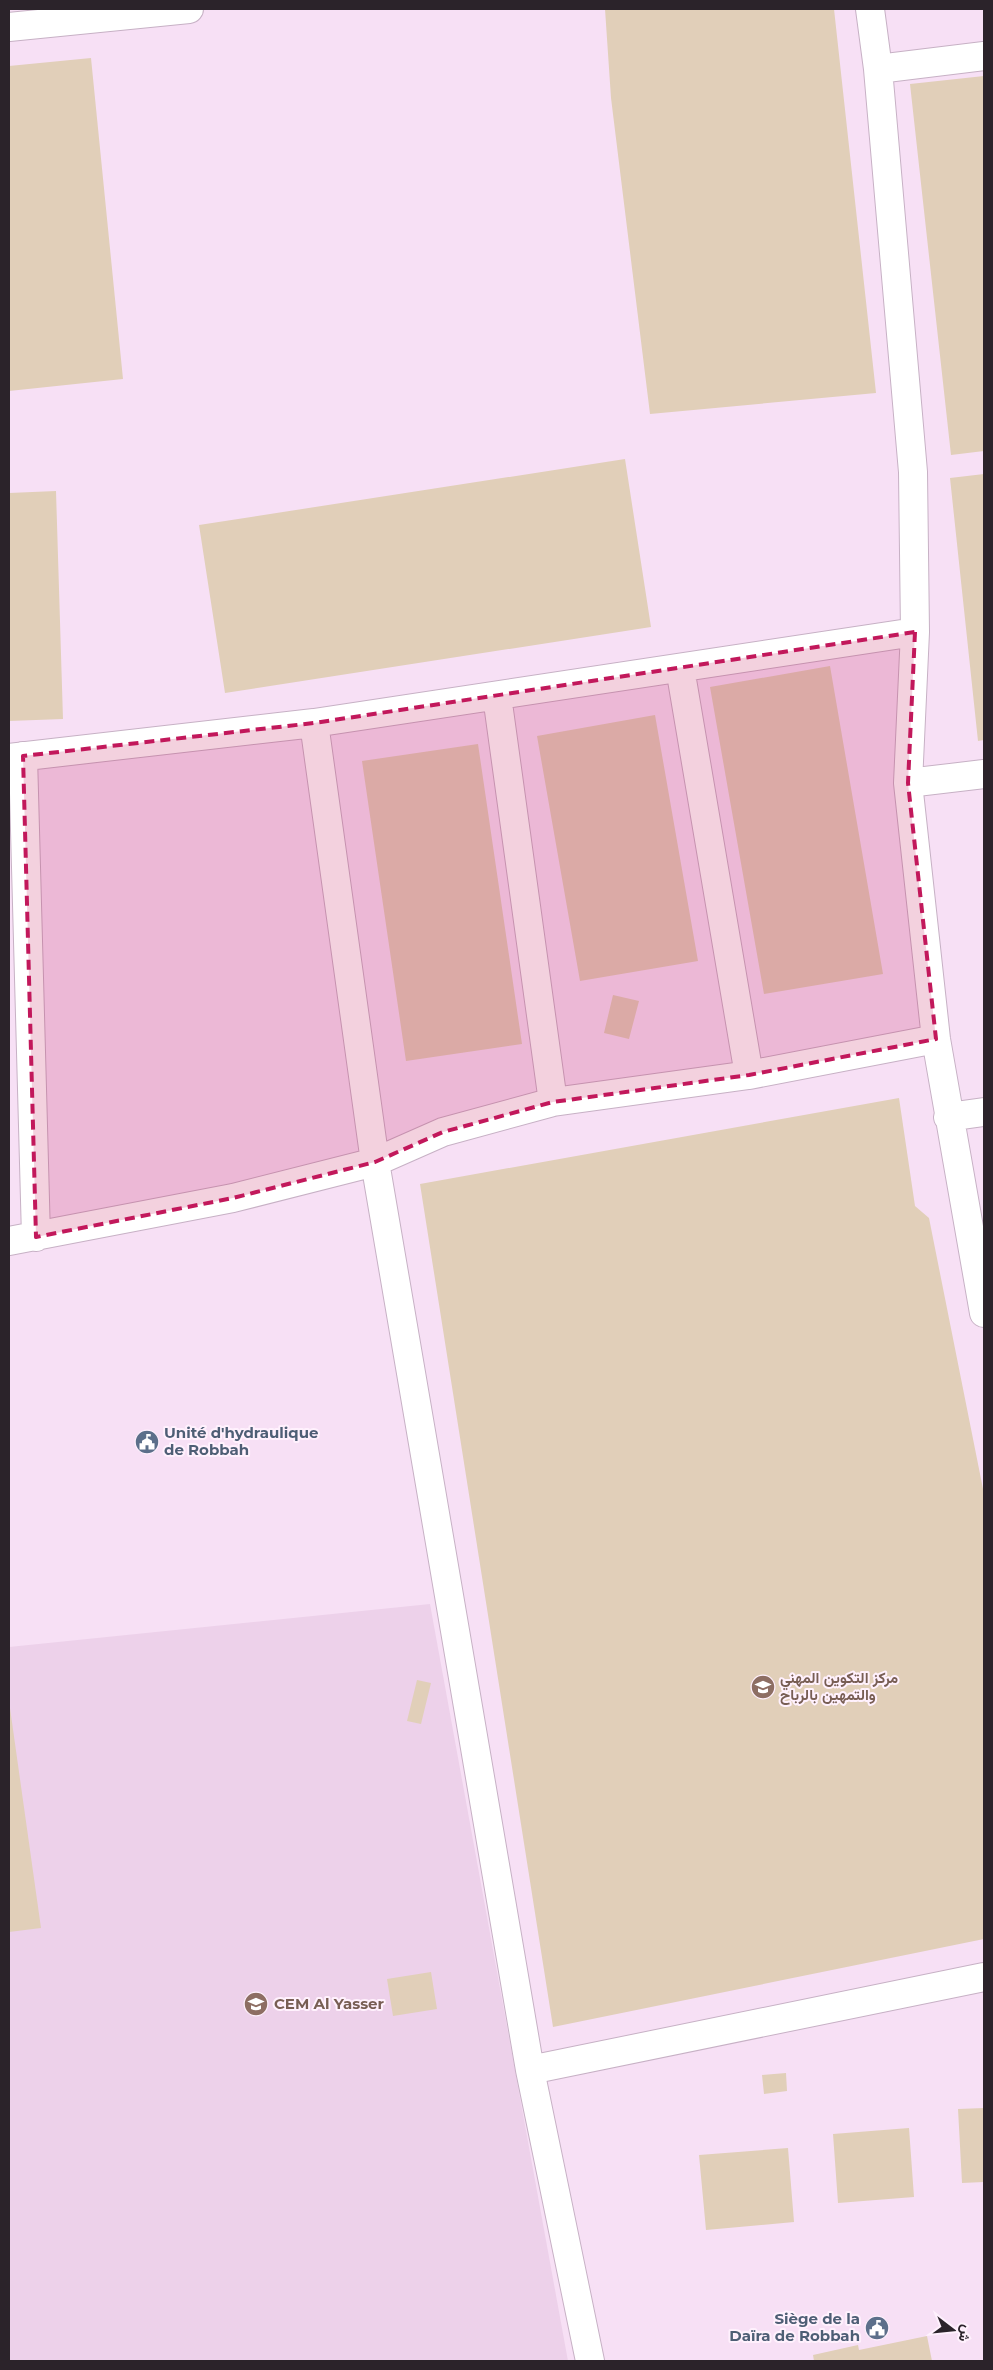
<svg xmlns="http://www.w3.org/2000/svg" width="993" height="2370" viewBox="0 0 993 2370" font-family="Montserrat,Vazirmatn,sans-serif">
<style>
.built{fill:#edd1ea}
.building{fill:#e1cfb9}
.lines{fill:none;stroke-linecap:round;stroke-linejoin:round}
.minor-casing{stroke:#c7b1c5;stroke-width:30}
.minor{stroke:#fff;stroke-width:28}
.marked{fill:#c2185b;fill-opacity:0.2;stroke:#c2185b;stroke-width:4;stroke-dasharray:10 6;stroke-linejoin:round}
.labels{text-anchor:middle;stroke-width:4;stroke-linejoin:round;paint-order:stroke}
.service-label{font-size:15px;font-weight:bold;fill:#4e5e75;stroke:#fff1fd;text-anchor:start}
.education-label{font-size:15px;font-weight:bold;fill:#785e54;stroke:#fff1fd;text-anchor:start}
</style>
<rect width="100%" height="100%" fill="#f7e0f5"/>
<path class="built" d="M430,1604L568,2361H9V1647Z"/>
<path class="building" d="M605,9H834L876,393L650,414L611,98Z
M91,58L123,379L9,391V66Z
M984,76V451L951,455L910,84Z
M625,459L651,627L225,693L199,525Z
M984,474V740L978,741L950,478Z
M56,491L63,719L9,721V493Z
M830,666L883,974L764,994L710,687Z
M655,715L698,961L580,981L537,736Z
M478,744L522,1044L406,1061L362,761Z
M613,995L639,1001L629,1039L604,1033Z
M899,1098L915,1206L929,1218L984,1494V1939L553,2027L420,1184Z
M417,1680L431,1683L421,1724L407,1721Z
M9,1701L41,1928L9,1932Z
M431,1972L437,2009L393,2016L387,1979Z
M786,2073L787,2091L764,2094L762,2075Z
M984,2108V2182L962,2183L958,2109Z
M909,2128L914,2197L838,2203L833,2134Z
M788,2148L794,2222L706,2230L699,2155Z
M927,2336L932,2361H814L813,2355L858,2345L859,2350Z"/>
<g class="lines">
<g class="minor-casing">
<path id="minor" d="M870,9L878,69L913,472L915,632
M9,27L189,9
M878,69L984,56
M680,668L749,1075
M497,696L553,1102
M314,723L375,1162L530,2070L590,2361
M23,756L36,1237
M9,758L314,723L915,632L908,783L936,1039L984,1313
M908,783L984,774
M948,1117L984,1112
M9,1241L233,1198L375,1162L443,1132L553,1102L749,1075L936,1039
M530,2070L984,1977"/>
</g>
<use href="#minor" class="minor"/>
</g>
<path class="marked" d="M915,632L908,783L936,1039L749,1075L553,1102L443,1132L375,1162L233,1198L36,1237L23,756L314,723Z"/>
<defs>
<g id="civic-disc" transform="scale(1.25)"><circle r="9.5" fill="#5c6f8a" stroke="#fff1fd"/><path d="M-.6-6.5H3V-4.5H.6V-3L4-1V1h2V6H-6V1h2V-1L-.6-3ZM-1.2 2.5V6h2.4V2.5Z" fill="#fff"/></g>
<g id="university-disc" transform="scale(1.25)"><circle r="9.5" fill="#8d6e63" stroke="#fff1fd"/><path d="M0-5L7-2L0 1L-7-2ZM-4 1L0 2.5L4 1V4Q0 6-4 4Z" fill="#fff"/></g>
<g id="school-disc" transform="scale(1.25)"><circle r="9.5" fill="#8d6e63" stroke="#fff1fd"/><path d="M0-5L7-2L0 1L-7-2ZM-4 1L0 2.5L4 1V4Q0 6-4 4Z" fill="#fff"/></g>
</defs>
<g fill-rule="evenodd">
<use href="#civic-disc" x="147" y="1442"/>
<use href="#university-disc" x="763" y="1687"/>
<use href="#school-disc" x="256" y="2004"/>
<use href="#civic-disc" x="877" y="2328"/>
</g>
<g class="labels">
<g class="service-label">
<text x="164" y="1438">Unité d'hydraulique<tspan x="164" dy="17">de Robbah</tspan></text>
<text x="860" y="2324" text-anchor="end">Siège de la<tspan x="860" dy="17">Daïra de Robbah</tspan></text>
</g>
<g class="education-label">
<text x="780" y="1683">مركز التكوين المهني<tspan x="780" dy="17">والتمهين بالرباح</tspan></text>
<text x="274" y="2009">CEM Al Yasser</text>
</g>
</g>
<rect width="993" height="2370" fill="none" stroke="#2b232a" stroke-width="20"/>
<g transform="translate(953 2330) rotate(106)" stroke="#fff1fd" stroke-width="4" paint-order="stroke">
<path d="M0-4L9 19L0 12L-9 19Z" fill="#2b232a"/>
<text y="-8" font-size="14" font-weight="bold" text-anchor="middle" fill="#2b232a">ش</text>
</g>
</svg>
